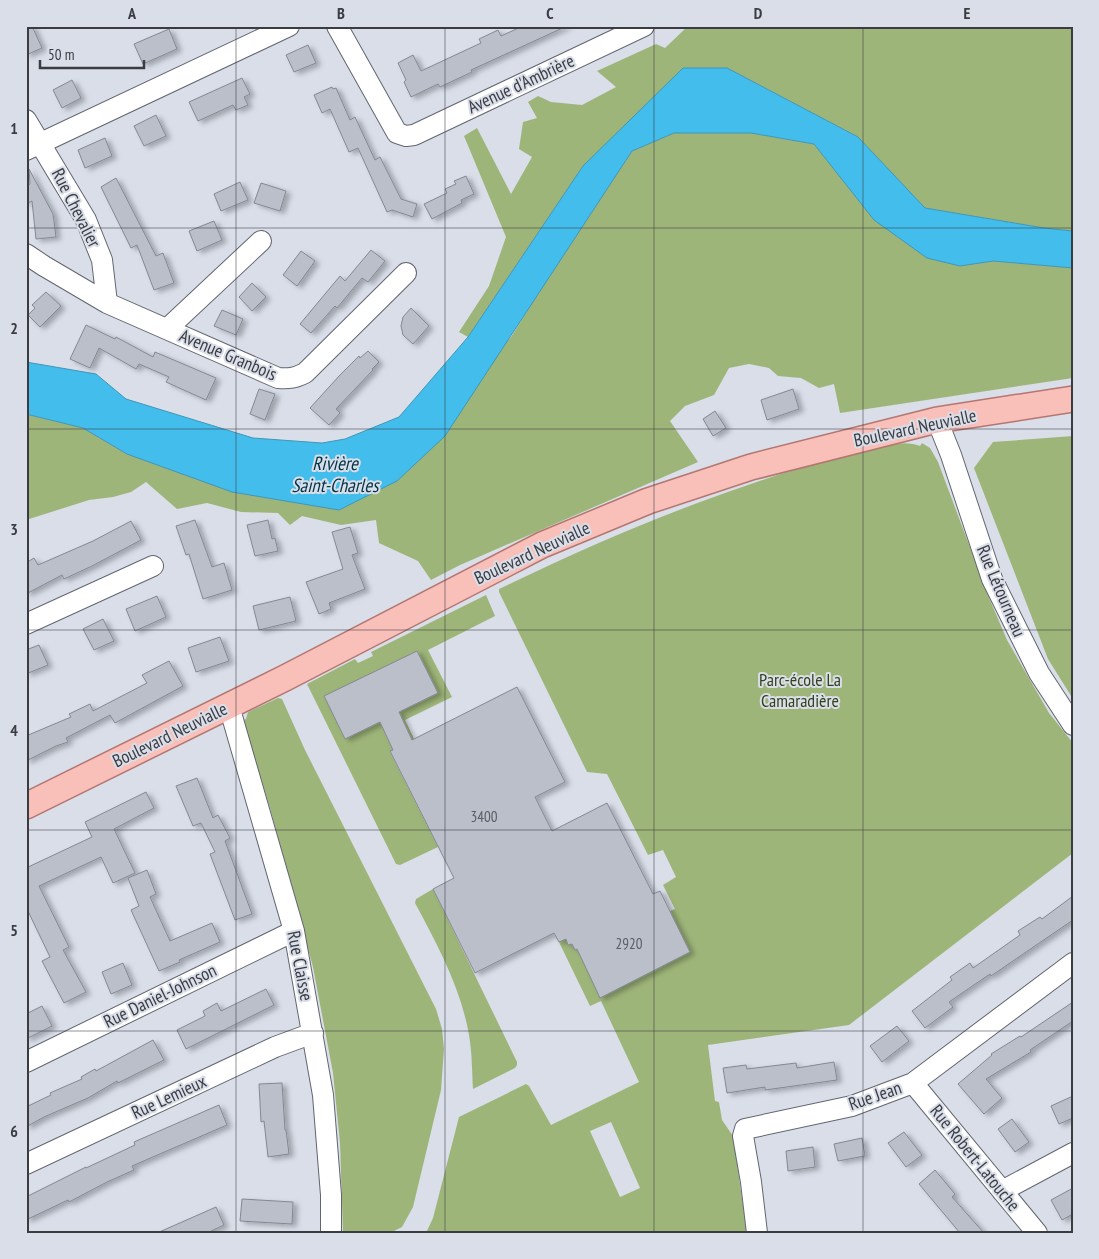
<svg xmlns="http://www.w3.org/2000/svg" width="1099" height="1259" viewBox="0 0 1099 1259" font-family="'PT Sans Narrow',sans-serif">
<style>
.green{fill:#9eb579;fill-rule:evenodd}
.water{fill:#43bdeb;stroke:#4096b8}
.building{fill:#babfca;stroke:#838892;filter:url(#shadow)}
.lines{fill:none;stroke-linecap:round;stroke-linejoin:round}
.minor-casing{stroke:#626670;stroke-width:22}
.major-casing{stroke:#b47670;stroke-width:28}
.minor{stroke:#fff;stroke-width:20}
.major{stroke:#f9bfb9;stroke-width:25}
.grid{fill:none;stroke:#3a3c41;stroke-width:1;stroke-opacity:0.55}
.labels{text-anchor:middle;stroke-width:4;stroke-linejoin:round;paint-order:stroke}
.number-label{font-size:15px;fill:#5a5d63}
.street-label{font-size:18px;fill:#3a3c41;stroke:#d9dee9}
.park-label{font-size:18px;fill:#34411b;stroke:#d9dee9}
.water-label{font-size:19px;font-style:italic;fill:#003548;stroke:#d9dee9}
.neatline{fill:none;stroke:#3a3c41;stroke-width:2}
.grid-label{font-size:16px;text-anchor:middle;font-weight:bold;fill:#3a3c41}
</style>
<defs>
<filter id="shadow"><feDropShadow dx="4.5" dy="2.5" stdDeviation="2.5" flood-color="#0004"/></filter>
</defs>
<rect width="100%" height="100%" fill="#d9dee9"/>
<path class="green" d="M688,26H1073V231L1044,228L924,208L858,137L727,68L583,166L468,337L459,332L489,286L506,237L464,136L477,128L511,194L532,157L519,149L523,122L537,118L528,102L538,96L551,102L582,105L616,87L597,71L656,44L665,48Z
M674,133H751L814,144L874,220L960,266L993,261L1073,268V378L840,413L834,384L819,388L801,378L778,376L769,368L749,364L729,368L714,395L685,406L670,421L698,462L460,565L431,580L418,561L379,543L376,520L341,525L302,516L290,525L278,513L241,512L207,503L177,509L146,482L131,492L113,497L89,500L26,520V414L83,428L127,454L339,510L511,337L543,285L632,151Z
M1073,436V699L1048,659L974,468L993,442Z
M922,443L930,448L938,462L987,593L1007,640L1049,713L1073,743V853L849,1025L708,1045L715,1101L719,1102L722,1120L733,1136L747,1233H426L433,1218L459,1117L526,1084L529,1086L551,1125L639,1082L601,1001L590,1006L559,942L566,939L568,945L572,944L575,950L675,909L663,885L676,877L663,850L648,855L607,774L587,772L499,592V589C580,550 662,514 748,485C786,472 824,460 864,451C881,447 903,439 920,446ZM611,1122L640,1188L620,1197L590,1131Z
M486,595L495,616L428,650L452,697L405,720L414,739L412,740L399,712L437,693L417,651L380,722L393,750L390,752L438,847L400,865L396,864L307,684L355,659L358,663L373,656L371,652Z
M278,698L282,699L305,750L436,1009L442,1029L444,1049L441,1090L413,1207L402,1227L390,1233H343L340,1143L333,1073L313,967L270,808L243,720L246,719L248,712Z
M433,889L517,1062V1065L515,1068L473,1089C472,1071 472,1052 469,1035C461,988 437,944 415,903L416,899Z"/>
<path class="water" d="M683,68H727L858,137L925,208L1044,228L1073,231V268L993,261L960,266L927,258L874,220L814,144L751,133H674L632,151L445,436L397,481L339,510L232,492L127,454L83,428L26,414V362L96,374L126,399L253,438L322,443L345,439L399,417L468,337L583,166Z"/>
<path class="building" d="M26,26H32L42,48L26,55Z
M523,26H567L471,70L472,72L440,87L438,84L411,97L404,82L406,80L398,63L413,55L421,71L481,43L479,39L498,30L501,36Z
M169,29L177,49L143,64L134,44Z
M308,45L316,63L294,72L286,55Z
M242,78L250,94L244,97L248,105L236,110L233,105L198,121L189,102Z
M72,80L81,98L62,108L53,90Z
M332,87L333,89L336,88L350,120L355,117L375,160L380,157L401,199L417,204L413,217L392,210L387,212L358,148L349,152L330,109L322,113L314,95Z
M156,115L166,136L144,146L134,126Z
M105,138L112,156L85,168L78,150Z
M29,169L53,214L56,237L36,239L32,201L26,204V186L30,184Z
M466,176L474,194L461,200L462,203L432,219L424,204L447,193L445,189L456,184L454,181Z
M116,178L156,256L163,253L174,283L154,290L137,245L131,248L101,187Z
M240,182L248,200L221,211L214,194Z
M261,183L286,191L280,211L254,203Z
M214,221L222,240L197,251L189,231Z
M371,250L385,261L368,282L362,278L337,308L335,306L311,333L300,324L340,276L345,281Z
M301,251L315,261L297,286L283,275Z
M252,283L266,297L252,311L239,297Z
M46,292L61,306L40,327L28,315L35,308L32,305Z
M411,308L429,326L413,344L403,335L401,326L403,317Z
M222,310L243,319L236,335L214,326Z
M86,325L115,339L116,337L153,357L155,352L216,378L206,400L166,382L169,377L139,364L136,369L99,348L90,368L70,359Z
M368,351L379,362L372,369L373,370L336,409L340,413L329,425L310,408L340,375L359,356L360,358Z
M259,389L275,394L265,420L250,414Z
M793,389L799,409L767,420L761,400Z
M715,411L726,428L713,436L703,419Z
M195,520L212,567L224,563L232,590L203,599L189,554L186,555L176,526Z
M268,520L272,539L275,538L278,551L255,556L247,525Z
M131,521L141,540L92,566L64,579L62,575L26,594V563L34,558L38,565L93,541Z
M350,527L358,553L352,555L365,589L329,603L331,609L319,614L306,582L343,569L332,532Z
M157,596L166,617L135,631L126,609Z
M290,597L296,621L259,630L253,606Z
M103,619L114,641L94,650L83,629Z
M220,637L229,661L196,672L188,648Z
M39,645L48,665L26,674V650Z
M417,651L438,693L399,712L412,740L517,687L565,782L535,797L552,831L607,803L653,894L660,891L690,952L600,998L577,949L575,950L572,944L568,945L566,939L559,942L554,933L475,973L433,889L454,878L390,751L393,750L380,722L345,739L324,696Z
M169,661L183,686L115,723L110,715L66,738L68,742L56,746L26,761V736L71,717L69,714L90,704L93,711L147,683L142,675Z
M197,778L213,818L218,815L230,838L225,841L252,914L235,920L210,854L215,852L201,823L193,826L176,786Z
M146,792L154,808L114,829L135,873L113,883L101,857L39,886L69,947L63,950L86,992L64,1003L42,961L50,957L26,907V868L92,837L85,822Z
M147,870L156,894L150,897L170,941L212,923L220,942L179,960L180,962L159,971L131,910L139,906L128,878Z
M1073,896V920L991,976L990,974L949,1002L953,1007L925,1028L912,1011L952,980L950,977L970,963L973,968L1020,935L1018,931L1040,917L1042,919Z
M123,963L132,985L111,994L102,972Z
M266,989L274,1005L186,1049L177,1030L205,1016L203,1011L217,1003L221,1011Z
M1073,1002V1021L1030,1050L1031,1052L986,1079L1002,1098L984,1114L958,1084L992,1055L991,1054L1020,1036L1021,1037Z
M42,1006L52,1026L26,1039V1014Z
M897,1026L909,1041L882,1062L870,1046Z
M153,1040L164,1060L118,1083L117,1081L88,1098L44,1117L26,1127V1107L51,1095L50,1093L82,1079L81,1077L95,1069L96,1071Z
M834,1062L837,1080L765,1090V1087L727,1093L723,1068L746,1065L747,1069L796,1063L797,1068Z
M282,1083L285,1130H286L289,1154L268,1157L264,1121L261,1122L259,1084Z
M1073,1096V1118L1059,1124L1051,1106Z
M219,1105L227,1125L132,1166L134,1170L107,1182L69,1202L68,1200L26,1220V1197L86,1167V1168L135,1145L134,1142Z
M1012,1119L1029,1142L1015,1152L998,1129Z
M904,1132L922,1155L906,1167L888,1143Z
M862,1138L865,1156L838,1161L834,1144Z
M813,1147L815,1167L788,1171L786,1151Z
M935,1170L955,1194L952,1197L984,1233H960L919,1184Z
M1073,1188V1214L1062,1220L1051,1200Z
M242,1199L293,1202L292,1224L240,1221Z
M216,1207L224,1225L207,1233H157Z"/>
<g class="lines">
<g class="minor-casing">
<path id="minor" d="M337,26L397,133L406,136L414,135L644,26
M26,120L86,220L102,260L107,303
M26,150L289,26
M26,254L44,266L107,303L278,378C289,379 295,378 305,373L406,273
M167,329L261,241
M937,420L951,455L992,579L1039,673L1073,725
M26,624L153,566
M229,706L294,931L323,1095L331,1195V1233
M26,1062L294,931
M913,1083L1037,1233
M26,1164L275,1047L313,1033
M1002,1191L1073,1153
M757,1233L751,1182L743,1136L745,1129L852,1106L913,1083L1073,963"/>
</g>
<g class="major-casing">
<path id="major" d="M26,806L285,678L542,545L648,501L751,467L937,420L1073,399"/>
</g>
<use href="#minor" class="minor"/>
<use href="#major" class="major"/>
</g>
<path class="grid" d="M236,26V1233M445,26V1233M654,26V1233M863,26V1233M26,228H1073M26,429H1073M26,630H1073M26,830H1073M26,1031H1073"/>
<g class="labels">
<g class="number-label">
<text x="484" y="822">3400</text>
<text x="629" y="949">2920</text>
</g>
<g class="street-label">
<text transform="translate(521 84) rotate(-25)" y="6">Avenue d'Ambrière</text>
<text transform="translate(76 208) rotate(63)" y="6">Rue Chevalier</text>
<text transform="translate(228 355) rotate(23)" y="6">Avenue Granbois</text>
<text transform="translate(915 428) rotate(-12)" y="6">Boulevard Neuvialle</text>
<text transform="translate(532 553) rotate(-25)" y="6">Boulevard Neuvialle</text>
<text transform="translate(1001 591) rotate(67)" y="6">Rue Létourneau</text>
<text transform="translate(170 735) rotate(-26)" y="6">Boulevard Neuvialle</text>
<text transform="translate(300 966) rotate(79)" y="6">Rue Claisse</text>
<text transform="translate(160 996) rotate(-26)" y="6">Rue Daniel-Johnson</text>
<text transform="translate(875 1096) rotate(-19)" y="6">Rue Jean</text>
<text transform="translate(169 1097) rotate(-25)" y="6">Rue Lemieux</text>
<text transform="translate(975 1158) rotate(51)" y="6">Rue Robert-Latouche</text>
</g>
<g class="park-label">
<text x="800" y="686">Parc-école La<tspan x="800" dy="21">Camaradière</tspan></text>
</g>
<g class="water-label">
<text x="335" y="470">Rivière<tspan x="335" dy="22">Saint-Charles</tspan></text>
</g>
</g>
<rect width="1099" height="1259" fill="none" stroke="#d9dee9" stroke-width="55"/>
<path d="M40 60v8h104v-8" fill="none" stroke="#3a3c41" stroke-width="2.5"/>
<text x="48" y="60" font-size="15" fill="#3a3c41" stroke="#d9dee9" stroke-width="4" paint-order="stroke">50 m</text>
<rect x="28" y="28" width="1044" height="1204" class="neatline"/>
<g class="grid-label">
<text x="132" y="19">A</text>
<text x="341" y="19">B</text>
<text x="550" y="19">C</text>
<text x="758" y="19">D</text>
<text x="967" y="19">E</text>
<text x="14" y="134">1</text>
<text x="14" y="334">2</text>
<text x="14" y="535">3</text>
<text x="14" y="736">4</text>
<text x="14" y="936">5</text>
<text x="14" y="1137">6</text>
</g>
</svg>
